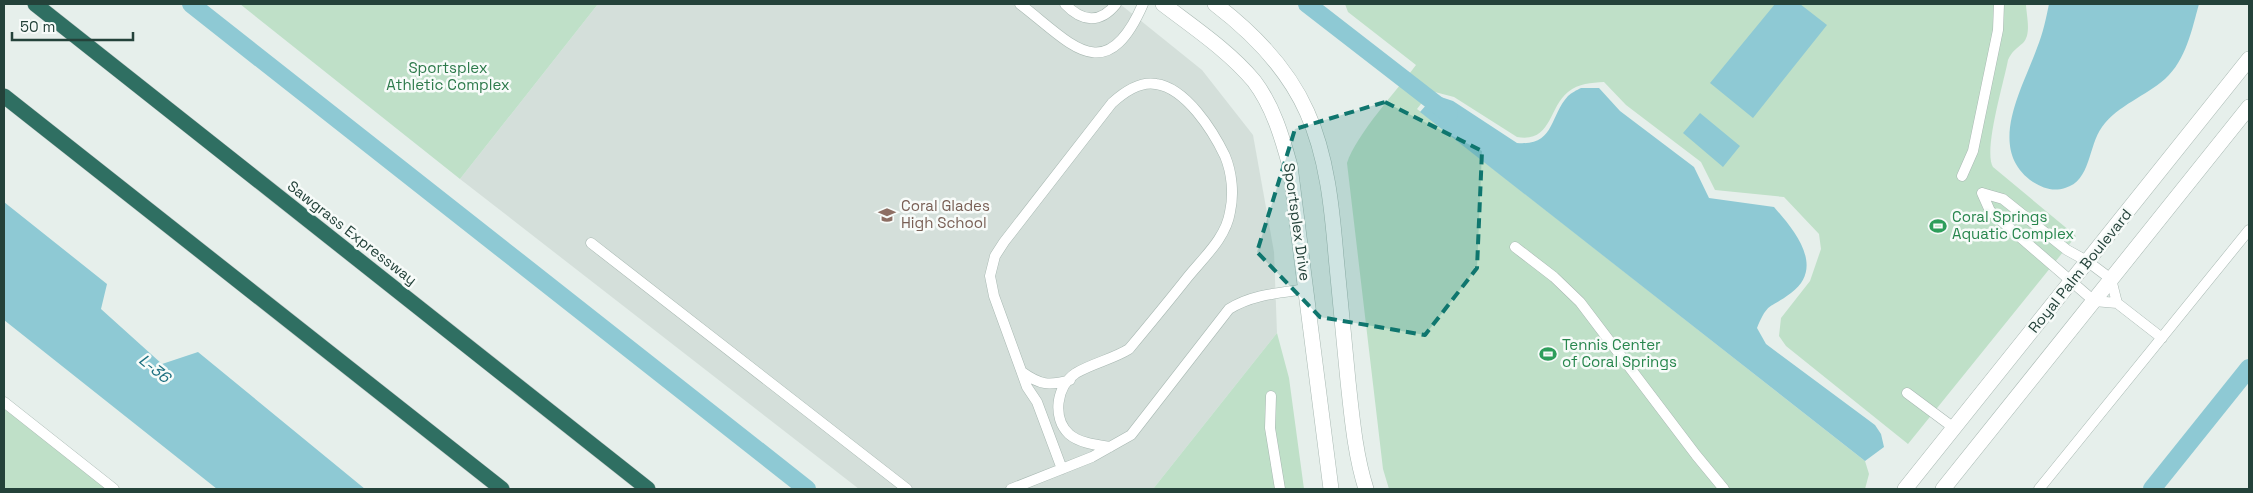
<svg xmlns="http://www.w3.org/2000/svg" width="2253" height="493" viewBox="0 0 2253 493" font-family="'Space Grotesk',sans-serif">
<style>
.built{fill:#d4dfda}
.green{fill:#bfe0c8}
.water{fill:#8ec9d4}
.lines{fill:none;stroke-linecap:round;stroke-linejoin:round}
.canal{stroke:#8ec9d4;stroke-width:18}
.service-casing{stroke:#a8b8b2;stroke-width:11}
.tertiary-casing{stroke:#a8b8b2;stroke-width:16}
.motorway-casing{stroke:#c2cac8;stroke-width:16}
.service{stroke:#fff;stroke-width:10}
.tertiary{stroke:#fff;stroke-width:15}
.motorway{stroke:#2f6f62;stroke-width:15}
.marked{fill:#0f766e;fill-opacity:0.2;stroke:#0f766e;stroke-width:4;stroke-dasharray:10 6;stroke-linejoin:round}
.labels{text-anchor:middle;stroke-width:5;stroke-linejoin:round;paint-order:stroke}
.park-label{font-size:15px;fill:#2d7a4b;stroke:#f7fbf9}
.education-label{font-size:15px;fill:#785e54;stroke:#f7fbf9;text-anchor:start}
.leisure-label{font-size:15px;fill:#27864d;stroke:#f7fbf9;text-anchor:start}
.street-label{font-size:15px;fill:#24423a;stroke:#f7fbf9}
.water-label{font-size:16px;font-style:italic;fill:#1c6f80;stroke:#f7fbf9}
</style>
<rect width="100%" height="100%" fill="#e6efeb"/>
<path class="built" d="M598,4H1120L1202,70L1253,135L1274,252L1277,333L1153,489H859L460,179Z"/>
<path class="green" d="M240,4H598L460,179Z
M1345,4H2026C2026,14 2032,34 2023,43C2016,49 2012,51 2008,60C2004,82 1983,151 1993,167L2076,236L1908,444L1786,346L1779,336L1781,318L1810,281L1821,249L1819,234L1784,197L1715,190L1701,162L1626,105L1604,82C1591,83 1579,83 1568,92C1548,108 1552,143 1517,137L1454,97L1431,91L1417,109L1865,461L1869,474L1865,489H1389L1383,469L1347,163C1356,135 1397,90 1416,65L1348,12Z
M1277,333L1289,378L1304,489H1153Z
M4,402L114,489H4Z"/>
<path class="water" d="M1775,4H1800L1827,25L1753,118L1710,83Z
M2049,4H2199C2192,29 2186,60 2165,79C2146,96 2118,105 2102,127C2088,146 2091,181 2065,188C2053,192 2043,188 2033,182C1985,149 2023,88 2037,48C2043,33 2046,19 2049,4Z
M1581,88H1599L1620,111L1694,167L1709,198L1774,207C1794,230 1826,267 1791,293C1770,309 1768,301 1757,328L1766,344L1875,425L1881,434L1884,447L1865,461L1420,112L1435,95L1453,101L1517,143C1555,146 1549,117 1568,96C1571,93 1577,90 1581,88Z
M1700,113L1740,146L1723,167L1683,133Z
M4,202L107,284L101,309L162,364L198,352L365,489H217L4,320Z"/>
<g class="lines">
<path class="canal" d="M191,4L807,489
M1307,4L1449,114
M2152,489L2249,368"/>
<g class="service-casing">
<path id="service" d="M1020,4C1070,42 1105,91 1143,4
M1065,4C1082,22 1100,24 1116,4
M1962,176L1973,151L1998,30L1999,4
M1982,193L1990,211L2094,301L2117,303L2162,338
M1982,193L2003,199L2067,250L2087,261L2111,279L2117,303
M591,243L907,489
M1515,247L1554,277L1580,302L1696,455L1724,489
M1022,372C1040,385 1049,386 1070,380
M1907,393L1954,428
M1271,396L1270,428L1280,489
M4,402L114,489
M1062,469L1037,402L1027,387L994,296L990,276L995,256L1004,242L1112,103C1123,93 1140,81 1156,84C1186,88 1213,131 1225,156C1232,173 1234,194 1230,212C1226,238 1203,258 1187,278C1168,302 1149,325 1129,349C1113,359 1093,363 1076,373C1056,386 1052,418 1069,434C1079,443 1097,445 1110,447
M1011,489L1092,457L1131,435L1229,309C1253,294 1280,293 1307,289
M2039,489L2249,230"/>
</g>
<g class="tertiary-casing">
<path id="tertiary" d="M1163,4C1193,27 1229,51 1254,81C1273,106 1282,137 1290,166L1331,489
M1215,4C1253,33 1287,67 1307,112C1327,156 1332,208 1336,256C1340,298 1344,339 1348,381C1352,417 1355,454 1366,489
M1905,489L2249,59
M1943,489L2249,107"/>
</g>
<g class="motorway-casing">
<path id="motorway" d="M35,4L648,489
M4,96L502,489"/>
</g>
<use href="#service" class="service"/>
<use href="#tertiary" class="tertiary"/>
<use href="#motorway" class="motorway"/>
</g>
<path class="marked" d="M1385,102L1482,151L1477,268L1425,335L1320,317L1257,252L1295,129Z"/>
<defs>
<g id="school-bare" transform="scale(1.35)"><path d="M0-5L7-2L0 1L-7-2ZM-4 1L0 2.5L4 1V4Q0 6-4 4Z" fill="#8d6e63" stroke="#f7fbf9" stroke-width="2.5" paint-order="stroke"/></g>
<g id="stadium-bare" transform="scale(1.35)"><path d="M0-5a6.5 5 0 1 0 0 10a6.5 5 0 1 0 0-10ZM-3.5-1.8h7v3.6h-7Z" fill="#2e9e5b" stroke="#f7fbf9" stroke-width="2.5" paint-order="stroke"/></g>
</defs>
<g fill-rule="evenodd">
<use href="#school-bare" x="887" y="215"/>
<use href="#stadium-bare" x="1938" y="226"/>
<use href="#stadium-bare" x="1548" y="354"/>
</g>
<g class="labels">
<g class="park-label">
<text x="448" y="73">Sportsplex<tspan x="448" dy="17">Athletic Complex</tspan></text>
</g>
<g class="education-label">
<text x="901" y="211">Coral Glades<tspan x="901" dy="17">High School</tspan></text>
</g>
<g class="leisure-label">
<text x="1952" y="222">Coral Springs<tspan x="1952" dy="17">Aquatic Complex</tspan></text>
<text x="1562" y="350">Tennis Center<tspan x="1562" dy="17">of Coral Springs</tspan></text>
</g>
<g class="street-label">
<text transform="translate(1297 222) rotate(82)" y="5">Sportsplex Drive</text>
<text transform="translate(352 233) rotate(38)" y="5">Sawgrass Expressway</text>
<text transform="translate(2080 271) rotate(-51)" y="5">Royal Palm Boulevard</text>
</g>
<g class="water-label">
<text transform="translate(155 368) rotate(39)" y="6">L-36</text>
</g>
</g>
<rect width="2253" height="493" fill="none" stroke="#24423a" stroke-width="10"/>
<path d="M12 32v8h121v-8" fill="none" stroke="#24423a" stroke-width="2.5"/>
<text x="20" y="32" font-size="15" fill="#24423a" stroke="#f7fbf9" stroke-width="4" paint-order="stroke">50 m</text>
</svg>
